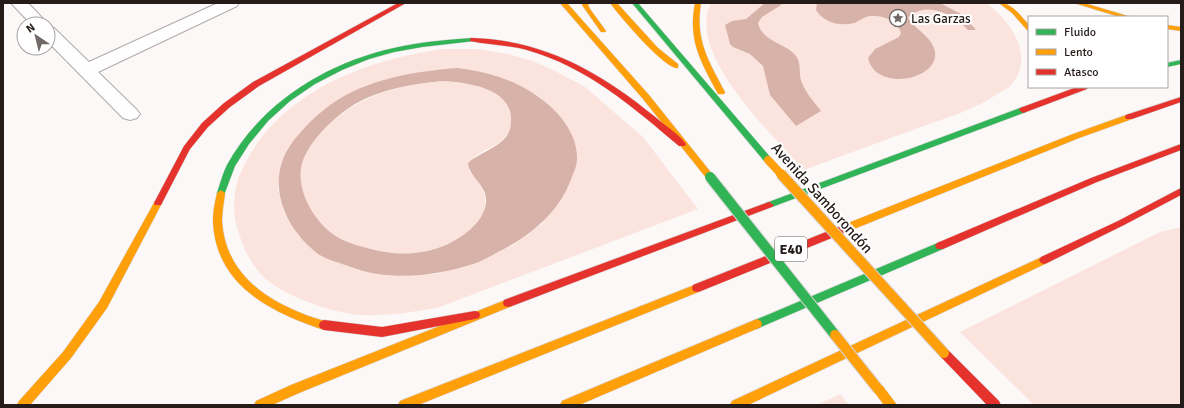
<svg xmlns="http://www.w3.org/2000/svg" width="1184" height="408" viewBox="0 0 1184 408" font-family="Signika,sans-serif">
<style>
.green{fill:#fce4de;fill-rule:evenodd}
.water{fill:#d7b2a9;fill-rule:evenodd}
.lines{fill:none;stroke-linecap:round;stroke-linejoin:round}
.street-casing{stroke:#b0aaa9;stroke-width:2}
.fast-casing{stroke:#d6d4d2;stroke-width:1}
.slow-casing{stroke:#d6d4d2;stroke-width:1}
.jam-casing{stroke:#d6d4d2;stroke-width:1}
.street{fill:#fefefe;fill-rule:evenodd}
.fast{fill:#30b455;fill-rule:evenodd}
.slow{fill:#ff9f0a;fill-rule:evenodd}
.jam{fill:#e5322d;fill-rule:evenodd}
.fast-bridge-casing{stroke:#d6d4d2;stroke-width:12;stroke-linecap:butt}
.slow-bridge-far1-casing{stroke:#d6d4d2;stroke-width:8;stroke-linecap:butt}
.slow-bridge-casing{stroke:#d6d4d2;stroke-width:12;stroke-linecap:butt}
.fast-bridge{stroke:#30b455;stroke-width:10}
.slow-bridge-far1{stroke:#ff9f0a;stroke-width:8}
.slow-bridge{stroke:#ff9f0a;stroke-width:10}
.labels{text-anchor:middle;stroke-width:4;stroke-linejoin:round;paint-order:stroke}
.far-poi-label{font-size:13px;fill:#251c1a;stroke:#fff;text-anchor:start}
.shield{fill:#fff;stroke:#66605f;stroke-width:1}
.shield-label{font-size:14px;font-weight:bold;fill:#251c1a}
.street-label{font-size:15px;fill:#251c1a;stroke:#fff}
</style>
<rect width="100%" height="100%" fill="#fbf8f7"/>
<path class="green" d="M711,3H986C1011,20 1036,58 1011,85C1008,88 1003,91 999,93C974,110 946,118 918,128C880,142 842,156 804,170C773,136 698,64 707,15C707,11 710,7 711,3Z
M443,49H477L507,54L533,61L557,72L585,87L643,137L698,209L437,308C412,312 388,316 362,315C335,314 287,297 267,280C254,269 245,252 240,237C232,217 232,192 241,172C276,93 364,60 443,49ZM434,70L541,98L543,223L513,245L478,262L436,274L394,276L358,270L299,236L284,212L278,189L280,170L288,149L302,131L356,90L383,81Z
M442,81C464,82 509,87 511,116C511,124 511,130 506,136C498,147 483,149 475,157C472,160 470,167 469,171C482,184 492,200 480,218C447,264 375,261 331,233C312,221 297,190 301,167C304,151 316,138 327,127C360,94 397,86 442,81Z
M1181,227V405H1034L960,332L1160,232Z
M840,394L849,405H817Z"/>
<path class="water" d="M765,3H782L781,5L762,17L758,23C762,42 786,43 796,56C802,64 798,74 802,83C806,93 814,102 821,111L796,126L770,95L763,66L750,54L733,47L730,44L725,25L732,21L746,19Z
M817,3H940L963,15L976,30H968C953,14 926,0 908,18C915,29 929,35 934,48C945,79 876,94 868,58L875,49L899,37L901,33C898,21 883,15 871,16C865,16 860,21 854,23C840,27 823,22 816,10Z
M458,68C494,73 523,82 551,107C565,120 578,139 577,159C577,164 575,170 573,174C561,211 531,236 498,252C491,256 484,260 476,263C437,276 390,282 351,267C341,263 327,260 318,254C286,230 266,186 288,149C293,140 301,132 308,124C317,115 328,106 339,99C374,78 417,71 458,68ZM442,81C464,82 509,87 511,117C511,124 511,130 506,137C496,149 479,153 468,163C469,178 488,185 486,203C483,223 463,237 446,245C422,255 396,256 371,249C358,246 341,241 330,232C312,217 298,192 301,168C305,144 335,116 355,104C381,89 412,84 442,81Z"/>
<g class="lines">
<g class="street-casing">
<path id="street" d="M11,3H28L48,24H31Z
M218,3H239L237,6L98,72L137,110L140,114L137,118L130,120L123,118L48,42V27L54,28L89,62Z"/>
</g>
<g class="fast-casing">
<path id="fast" d="M632,3H638L771,158L772,160L771,162H765Z
M472,38L474,39V41L422,47L394,52L369,59L342,70L315,84L290,101L268,121L249,144L235,166L224,195H218L217,193C220,184 223,173 227,165C261,103 326,63 394,48C419,42 446,40 472,38Z
M1181,60V64L1167,67V63Z
M1023,107L1026,108L1027,110L1026,112L772,207H766L764,205L766,203Z
M940,242L943,243L945,246L943,249L761,327L757,329L753,327L752,324L753,321Z"/>
</g>
<g class="slow-casing">
<path id="slow" d="M560,3H567L649,95L713,175L714,177L713,179H707L643,99Z
M590,3L588,5L590,9L606,31L605,32H601L582,5L583,3Z
M610,3H617L658,48L678,64V68C665,70 619,15 610,3Z
M695,3H701C695,40 708,60 725,92L724,94H718L717,92C700,60 688,40 695,3Z
M999,3C1012,3 1020,15 1029,25V31L1027,30L1012,13Z
M1074,3H1084L1131,17H1120Z
M1167,25L1181,27V31L1167,29Z
M1129,114L1132,115L1133,117L1132,119L1079,138L849,231H843L841,228L843,225L1073,134Z
M221,190L225,193C224,202 222,212 222,221C225,269 259,296 301,313C310,317 319,319 328,322L329,325L328,328L324,330C270,312 215,285 213,220C213,211 215,202 217,193Z
M158,200L162,203L107,308L71,358L30,405H17L19,401L63,352L99,302L155,201Z
M1044,256L1047,257L1049,260L1047,263L748,405H730L732,401Z
M697,284L701,285L702,288L701,291L418,405H398L400,401Z
M508,299L512,300L513,303L512,306L299,393L272,405H254L256,401L291,385Z
M757,319L761,321L762,324L761,327L579,405H560L562,401Z
M878,384L882,385L897,405H884L872,389L874,385Z"/>
</g>
<g class="jam-casing">
<path id="jam" d="M398,3H406L259,86L230,107L208,127L190,149L161,205H155L154,203L184,146L202,123L224,103L253,82Z
M472,38C544,40 600,72 654,116C664,125 678,133 686,144L685,146H679C633,107 587,67 527,50C509,45 488,45 470,41V39Z
M1077,87H1088L1087,89L1026,112L1023,113L1019,110L1020,108Z
M1181,97V102L1132,119H1126L1125,117L1126,115Z
M1181,144V150L1097,182L943,249H937L935,246L937,243L1091,178Z
M1181,188V195L1124,225L1047,263L1044,264L1041,263L1039,260L1041,257L1118,221Z
M769,202L774,205L772,207L512,306L508,307L504,306L503,303L504,300Z
M846,224L849,225L851,228L849,231L701,291L697,292L693,291L692,288L693,285Z
M475,311L479,312L480,315L479,318L475,319L382,337L324,330L320,328L319,325L320,322L324,320L382,327Z
M944,348L948,350L999,401L1001,405H987L940,356L939,353L940,350Z"/>
</g>
<use href="#street" class="street"/>
<use href="#fast" class="fast"/>
<use href="#slow" class="slow"/>
<use href="#jam" class="jam"/>
<g class="fast-bridge-casing">
<path id="fast-bridge" d="M710,177L835,335"/>
</g>
<g class="slow-bridge-far1-casing">
<path id="slow-bridge-far1" d="M768,160L782,175"/>
</g>
<g class="slow-bridge-casing">
<path id="slow-bridge" d="M781,174L944,353
M835,335L878,389"/>
</g>
<use href="#fast-bridge" class="fast-bridge"/>
<use href="#slow-bridge-far1" class="slow-bridge-far1"/>
<use href="#slow-bridge" class="slow-bridge"/>
</g>
<defs>
<g id="sight-ring" transform="scale(0.9)"><circle r="9.5" fill="#fff" stroke="#706967" stroke-width="1.5"/><path d="M0-6L1.8-2.2L6-1.7L2.9 1.2L3.7 5.4L0 3.3L-3.7 5.4L-2.9 1.2L-6-1.7L-1.8-2.2Z" fill="#706967"/></g>
</defs>
<g fill-rule="evenodd">
<use href="#sight-ring" x="898" y="18"/>
</g>
<g class="labels">
<g class="far-poi-label">
<text x="911" y="23">Las Garzas</text>
</g>
<rect class="shield" x="775" y="237" width="32" height="24" rx="3"/>
<g class="shield-label">
<text x="791" y="254">E40</text>
</g>
<g class="street-label">
<text transform="translate(822 198) rotate(48)" y="5">Avenida Samborondón</text>
</g>
</g>
<rect width="1184" height="408" fill="none" stroke="#251c1a" stroke-width="8"/>
<rect x="1028" y="16" width="140" height="72" fill="#ffffff" stroke="#a8a4a3"/>
<rect x="1036" y="29" width="20" height="6" fill="#30b455" stroke="#a8a4a3"/>
<text x="1064" y="36" font-size="12" fill="#251c1a">Fluido</text>
<rect x="1036" y="49" width="20" height="6" fill="#ff9f0a" stroke="#a8a4a3"/>
<text x="1064" y="56" font-size="12" fill="#251c1a">Lento</text>
<rect x="1036" y="69" width="20" height="6" fill="#e5322d" stroke="#a8a4a3"/>
<text x="1064" y="76" font-size="12" fill="#251c1a">Atasco</text>
<g transform="translate(36 36) rotate(325)"><circle r="19" fill="#ffffff" stroke="#a8a4a3"/>
<path d="M0-3L7 15L0 10L-7 15Z" fill="#706967"/>
<text y="-6" font-size="11" font-weight="bold" text-anchor="middle" fill="#251c1a">N</text>
</g>
</svg>
